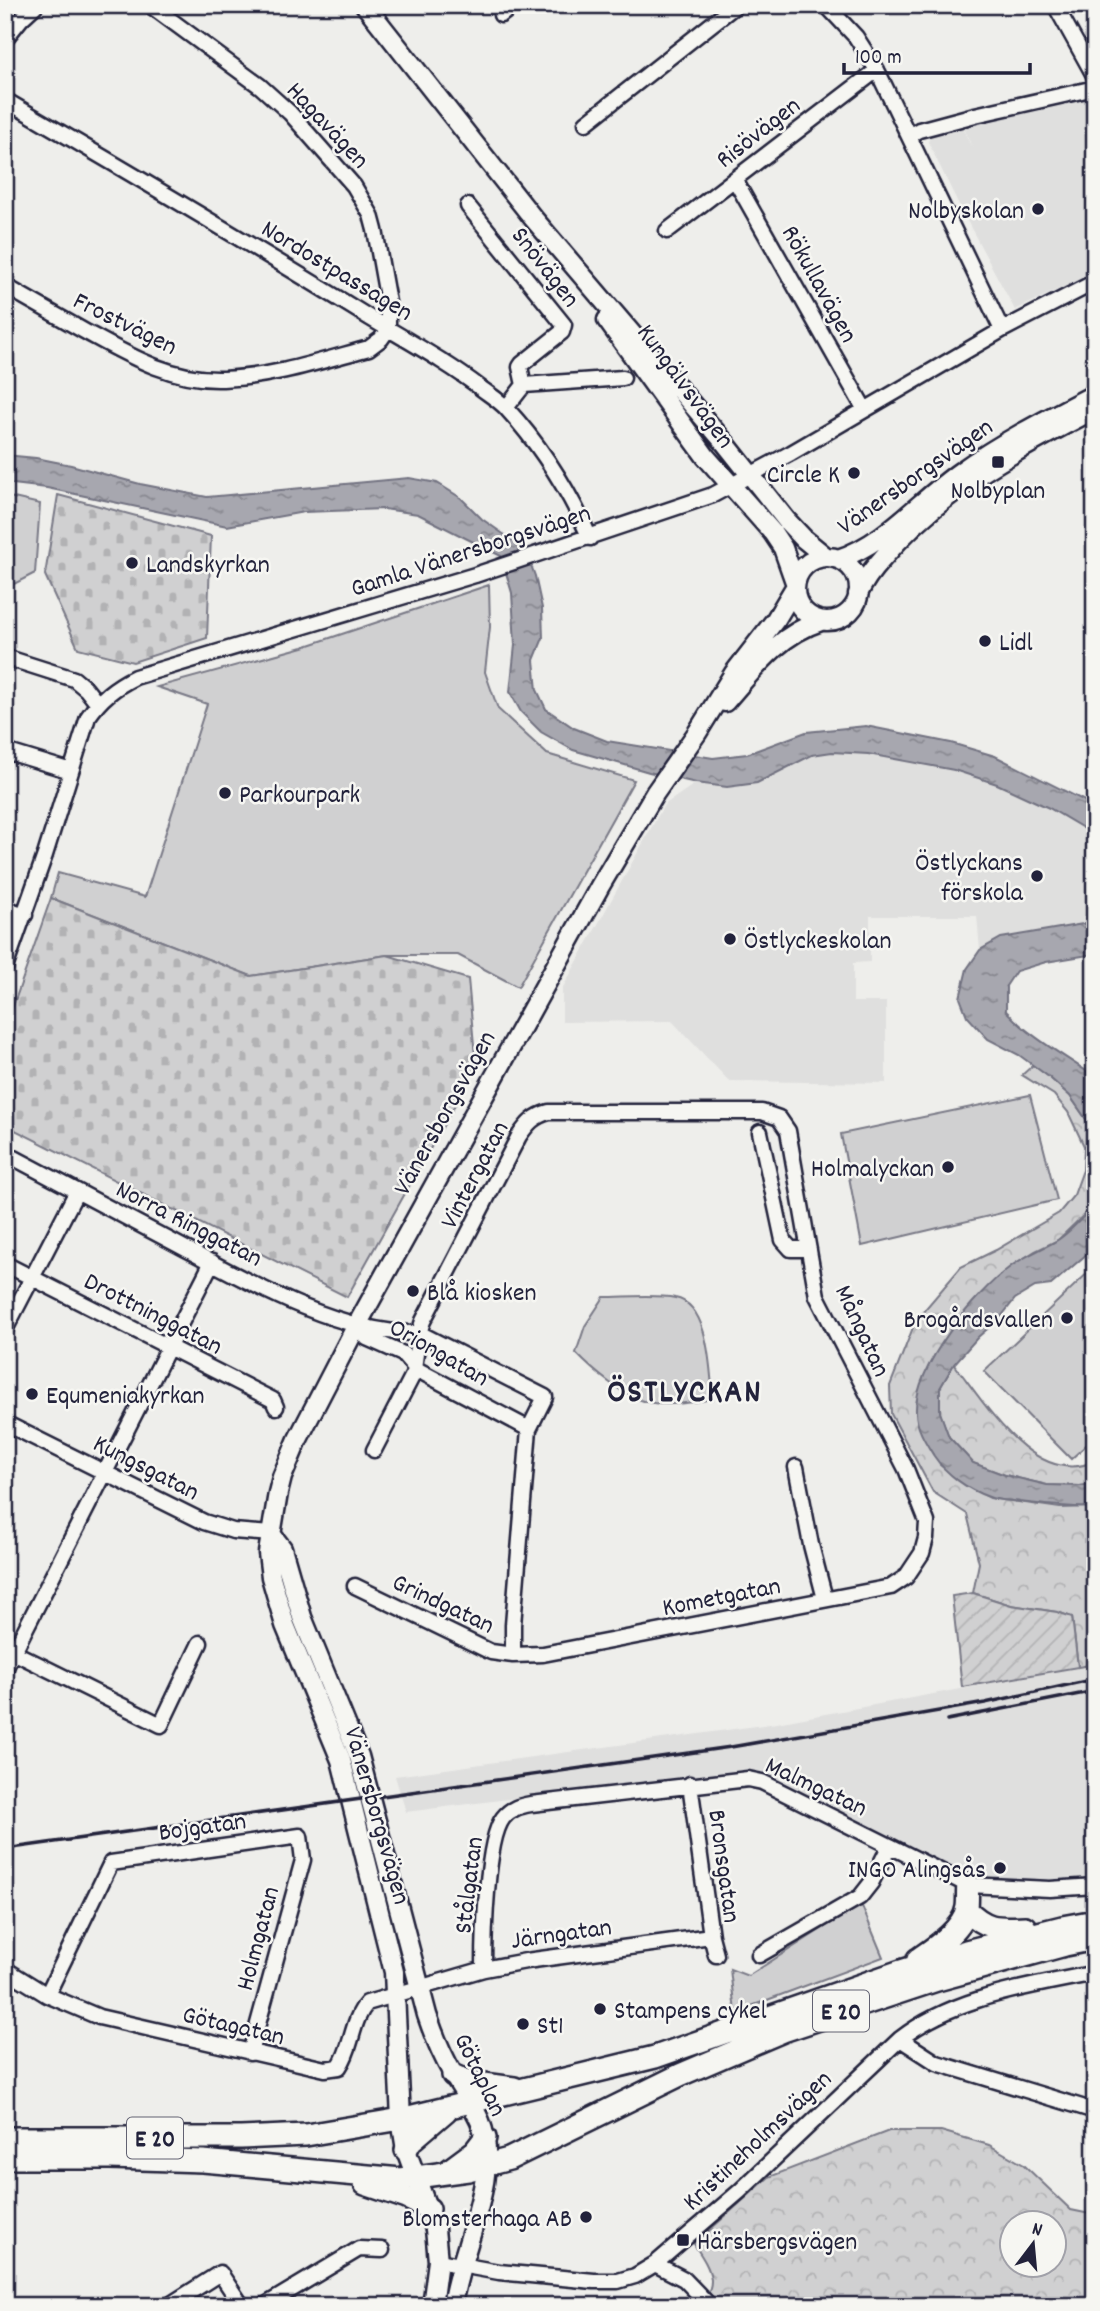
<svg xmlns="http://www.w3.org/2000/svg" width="1100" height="2311" viewBox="0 0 1100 2311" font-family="Dekko,sans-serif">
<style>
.built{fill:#dfdfde}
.green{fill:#d0d0d1;stroke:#797986;stroke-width:2}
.forest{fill:url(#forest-crowns);stroke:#797986;stroke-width:2;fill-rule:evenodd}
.cemetery{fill:url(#cemetery-stones);stroke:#797986;stroke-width:2}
.garden{fill:url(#garden-furrows);stroke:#797986;stroke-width:2}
.water{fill:url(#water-ripples);stroke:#727281;stroke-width:2}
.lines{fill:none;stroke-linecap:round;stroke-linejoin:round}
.minor-casing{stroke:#22223b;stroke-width:19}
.major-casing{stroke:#22223b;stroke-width:23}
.highway-casing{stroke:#22223b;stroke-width:26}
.minor{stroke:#f6f6f2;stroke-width:14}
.major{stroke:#f6f6f2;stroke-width:18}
.highway{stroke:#f6f6f2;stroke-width:21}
.rail{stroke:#22223b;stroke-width:3.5}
.poi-dot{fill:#22223b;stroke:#f6f6f2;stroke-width:2.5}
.labels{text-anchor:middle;stroke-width:5;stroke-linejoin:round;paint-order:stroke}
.shield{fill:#f6f6f2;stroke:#626272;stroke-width:2}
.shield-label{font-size:24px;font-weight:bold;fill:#22223b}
.street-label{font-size:26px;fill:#22223b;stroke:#f6f6f2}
.poi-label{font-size:26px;fill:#22223b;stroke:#f6f6f2;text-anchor:start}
.district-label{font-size:33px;font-weight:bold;letter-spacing:2px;fill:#22223b;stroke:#f6f6f2}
</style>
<defs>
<pattern id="forest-crowns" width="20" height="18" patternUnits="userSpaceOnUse" patternTransform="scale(1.75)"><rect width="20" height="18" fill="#d0d0d1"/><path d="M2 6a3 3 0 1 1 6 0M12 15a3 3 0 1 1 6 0" fill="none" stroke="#b2b2b4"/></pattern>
<pattern id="cemetery-stones" width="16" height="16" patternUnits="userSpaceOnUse" patternTransform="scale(1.75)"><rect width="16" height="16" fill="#d0d0d1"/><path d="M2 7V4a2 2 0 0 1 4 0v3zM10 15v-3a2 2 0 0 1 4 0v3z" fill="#b2b2b4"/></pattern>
<pattern id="garden-furrows" width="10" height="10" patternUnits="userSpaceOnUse" patternTransform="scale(1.75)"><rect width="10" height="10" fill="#d0d0d1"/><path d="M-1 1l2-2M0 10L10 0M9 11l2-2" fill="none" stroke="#b2b2b4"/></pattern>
<pattern id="water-ripples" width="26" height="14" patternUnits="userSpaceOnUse" patternTransform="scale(1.75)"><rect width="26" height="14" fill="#a7a7af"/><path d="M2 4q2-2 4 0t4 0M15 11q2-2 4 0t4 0" fill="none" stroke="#888890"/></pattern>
</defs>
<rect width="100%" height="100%" fill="#eeeeeb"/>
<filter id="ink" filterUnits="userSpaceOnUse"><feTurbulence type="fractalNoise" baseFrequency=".0143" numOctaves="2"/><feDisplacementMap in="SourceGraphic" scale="14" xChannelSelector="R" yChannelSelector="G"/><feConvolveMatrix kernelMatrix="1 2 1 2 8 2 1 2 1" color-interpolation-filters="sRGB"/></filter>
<g filter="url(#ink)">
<path class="built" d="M1095,92V272L1015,310L965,217L928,142L931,134L961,125L972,148L963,125Z
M832,752L868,754L954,770L997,784L1049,808L1095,835V922L1001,938L980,950L977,916H870V962L853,963V1002H886V1083L729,1081L672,1021L562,1022V989L664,805L696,783L727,787L757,783L812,755Z
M1095,1664V1880L1034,1885L960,1875L739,1770L406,1812L395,1776L777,1723Z"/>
<path class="green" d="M5,496L40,504L35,573L14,584L5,583Z
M489,585L490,627L485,672L498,709L547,754L634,780L518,987L458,955H387L251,976L51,898L58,873L145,897L207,704L157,687L303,647Z
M1030,1095L1057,1200L862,1246L841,1134Z
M1095,1266V1437L1071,1459L984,1371Z
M604,1297C625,1297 656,1294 675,1298C710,1304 710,1372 713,1399C692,1402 669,1407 647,1402C624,1397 592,1370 576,1353L585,1326Z
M861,1904L883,1957L735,2012L730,1969L748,1976Z"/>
<path class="forest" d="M1033,1065L1049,1077L1070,1096L1095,1132V1204L1058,1240L1035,1251L1009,1268L987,1288L949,1333L930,1364L940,1465L965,1485L990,1498L1060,1508L1095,1507V1664L1078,1667L1072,1617L1057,1612L1011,1605L973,1593L979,1563L967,1514L933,1492L891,1414L890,1386L916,1320L961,1267L996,1250L1059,1213L1074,1195L1083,1170L1084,1146L1068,1112L1054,1095L1022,1075Z
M954,1364C985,1403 1035,1489 1095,1461V1484L1080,1486L1047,1485L1005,1475L973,1463L949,1437L940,1413V1388Z
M889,2131H941L989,2145L1024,2165L1071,2210L1095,2215V2306H694C724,2287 708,2266 694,2244L769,2177ZM1012,2224H1054V2266H1012Z"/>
<path class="cemetery" d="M58,495L211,536L207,638L133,662L78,648L45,575Z
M51,898L251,976L387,955L468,979L476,1067L347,1297L5,1125V1029Z"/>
<path class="garden" d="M973,1593L1011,1605L1057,1612L1072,1617L1078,1667L962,1687L952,1596Z"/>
<path class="water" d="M5,455L36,458L71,465L140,484L207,497L409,478L437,483L461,498L482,519L525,549L535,576L542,608L543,638L534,660L537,690L546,709L574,728L607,741L713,758L747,754L806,732L866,726L951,743L995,756L1095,806V835L1049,808L997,784L954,770L868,754L832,752L812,755L757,783L727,787L696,783L649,772L573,750L541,732L521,712L510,692L515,645L512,593L501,556L418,514L384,509L304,512L227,526L47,488L5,483Z
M1095,922V954L1046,962L1016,971L1006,986V1011C1031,1038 1065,1056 1095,1077V1132L1070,1096L1049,1077L1019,1055L988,1039L967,1016L960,998L967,969L980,950L1001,938Z
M1095,1204V1247L1051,1285L1035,1287L1015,1299L1000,1318L978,1337L954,1364L940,1388V1412L949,1437L973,1463L1005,1475L1047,1485L1080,1486L1095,1484V1507C1069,1508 1046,1505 1020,1502C1010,1500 998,1501 989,1497C968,1490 946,1474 934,1456C926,1443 916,1428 916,1412C914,1367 975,1293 1010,1267C1024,1256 1041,1250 1056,1241C1070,1233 1084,1216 1095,1204Z"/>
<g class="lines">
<g class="minor-casing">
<path id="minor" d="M150,5L260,86L290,113L354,186L371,215L375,230L388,302V329
M826,5L856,37L877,70L1002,330
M1055,5L1095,77
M501,15L514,5
M5,39L21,19L36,5
M5,100C127,171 249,243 370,318C408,341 447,362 482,389C490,395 500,401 507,409C541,446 569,491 590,538
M586,123L736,5
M910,135L919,130L975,115L1095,88
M735,180L865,410
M468,206L564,325L562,332L522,364L520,367L524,385L506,408
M667,231L877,70
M5,286C31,301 58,316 84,331C128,355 171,381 223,379C273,377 321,361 369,348L381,339L388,329
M524,385L623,378
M5,657L74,679L86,689L97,703
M5,751L71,771
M5,908L25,915
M5,968L45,855L88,717C101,698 115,687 135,677L475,575L713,495L791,453L1002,330L1095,282
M760,1132L783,1240L791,1249H809
M5,1153C60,1182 116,1212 171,1241C241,1278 338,1335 419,1333L545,1397L529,1429L513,1625V1655
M5,1264L273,1400L276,1407
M357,1325L367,1338L403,1354L416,1369L529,1429
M5,1330L77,1191
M5,1423L204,1522L233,1531L271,1534
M374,1450L416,1369
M796,1467L811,1545L824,1595
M355,1586L491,1652L513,1655L543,1654L891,1587L906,1577L922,1553L926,1538L927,1522L906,1469L817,1296L788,1131L779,1118L762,1112H549C534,1116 528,1123 519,1136L423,1321L419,1333L414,1368
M5,1648L161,1725L200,1643
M5,1669L212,1262
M690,1784L711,1936L716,1955
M759,1955L860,1897L871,1883L889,1847
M5,1969L47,1995L99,2017L325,2069L339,2067C353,2047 351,2021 367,2003L484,1969L526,1961L711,1936
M484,1969C484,1938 486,1840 503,1818C511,1808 520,1806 531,1804L748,1779L762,1782L968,1885L1050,1889L1095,1886
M47,1995L111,1863L300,1836L303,1860L250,2053
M900,2039L937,2063L1095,2111
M438,2261L499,2272L594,2281H618L635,2276L655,2264L740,2191L900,2039C955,1996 1028,1987 1095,1973
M655,2264L684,2279L710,2306
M168,2306L220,2273L242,2306
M264,2306L359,2249L382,2250"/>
</g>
<g class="major-casing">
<path id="major" d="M365,5L533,218L725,443L787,521L804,539L826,557
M607,320L706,457L773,533L783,548L795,582
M795 589a32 32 0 1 1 64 0a32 32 0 1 1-64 0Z
M838,559C885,544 920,500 960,472C1002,442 1049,418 1095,394
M858,594C864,580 872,570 882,559C937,492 1019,448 1095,409
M725,702C754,669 778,635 821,621
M271,1534L282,1548L302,1617L359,1756L427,2015C434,2036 442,2055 453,2074C462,2090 473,2105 480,2121C502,2176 460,2249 452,2306
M432,2306L438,2261L435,2229L406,2150L401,2119L394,1972L341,1760L285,1625L271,1577L268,1553L278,1493L282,1477L298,1439L357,1325L600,886L655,793L697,733L734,673L776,619L794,589"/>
</g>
<g class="highway-casing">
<path id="highway" d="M967,1910C987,1930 998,1928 1025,1927
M918,1959C934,1948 964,1929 967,1907C968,1900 967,1892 968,1885
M453,2075L469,2082L514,2088
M5,2138H241L306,2135L401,2119L655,2057L901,1971L966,1951L1062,1927L1095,1921
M406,2150L411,2141L446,2111
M5,2158H110L203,2161L401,2179L468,2170L509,2159L680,2075L783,2031L937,1980L1065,1945L1095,1939
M448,2171L475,2151L485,2138
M365,2184L407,2198L429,2209"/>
</g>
<use href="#minor" class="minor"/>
<use href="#major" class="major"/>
<use href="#highway" class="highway"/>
<path class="rail" d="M947,1720L1095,1691
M5,1849L731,1747L985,1703L1095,1679"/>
</g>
</g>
<g class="poi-dot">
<circle cx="1038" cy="209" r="7"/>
<rect x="991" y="455" width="14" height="14" rx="3.5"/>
<circle cx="854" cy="473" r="7"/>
<circle cx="132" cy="563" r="7"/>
<circle cx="985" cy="641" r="7"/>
<circle cx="225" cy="793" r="7"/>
<circle cx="1037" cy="876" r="7"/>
<circle cx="730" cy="939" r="7"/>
<circle cx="948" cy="1167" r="7"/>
<circle cx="413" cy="1291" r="7"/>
<circle cx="1067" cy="1318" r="7"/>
<circle cx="32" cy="1394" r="7"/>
<circle cx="1000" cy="1868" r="7"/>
<circle cx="600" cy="2009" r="7"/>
<circle cx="523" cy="2024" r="7"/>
<circle cx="586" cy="2217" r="7"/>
<rect x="676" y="2233" width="14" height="14" rx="3.5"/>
</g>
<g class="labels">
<g class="shield">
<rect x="813" y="1990.5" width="56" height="41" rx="5"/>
<rect x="127" y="2117.5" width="56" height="41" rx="5"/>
</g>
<g class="shield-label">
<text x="841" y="2019">E 20</text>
<text x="155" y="2146">E 20</text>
</g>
<g class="street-label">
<text transform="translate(329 124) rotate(47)" y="9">Hagavägen</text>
<text transform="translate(757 131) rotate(-38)" y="9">Risövägen</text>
<text transform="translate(547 266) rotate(52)" y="9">Snövägen</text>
<text transform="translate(338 269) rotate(31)" y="9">Nordostpassagen</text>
<text transform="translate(821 283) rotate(61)" y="9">Rökullavägen</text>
<text transform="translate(126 322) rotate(26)" y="9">Frostvägen</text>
<text transform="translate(687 385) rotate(54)" y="9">Kungälvsvägen</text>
<text transform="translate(914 475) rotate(-35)" y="9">Vänersborgsvägen</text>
<text transform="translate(470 549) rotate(-18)" y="9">Gamla Vänersborgsvägen</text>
<text transform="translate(443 1112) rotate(-61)" y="9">Vänersborgsvägen</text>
<text transform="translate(473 1174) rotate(-62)" y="9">Vintergatan</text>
<text transform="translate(190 1222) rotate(27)" y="9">Norra Ringgatan</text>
<text transform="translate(154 1312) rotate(27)" y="9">Drottninggatan</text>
<text transform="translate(864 1330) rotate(65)" y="9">Mångatan</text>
<text transform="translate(440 1351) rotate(30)" y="9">Oriongatan</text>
<text transform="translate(147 1466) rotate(27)" y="9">Kungsgatan</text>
<text transform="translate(721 1595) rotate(-11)" y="9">Kometgatan</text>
<text transform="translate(444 1602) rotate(25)" y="9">Grindgatan</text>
<text transform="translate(817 1785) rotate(25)" y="9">Malmgatan</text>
<text transform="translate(379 1815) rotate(74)" y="9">Vänersborgsvägen</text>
<text transform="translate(202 1825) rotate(-8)" y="9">Bojgatan</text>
<text transform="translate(726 1866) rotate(82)" y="9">Bronsgatan</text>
<text transform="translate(467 1885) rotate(-83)" y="9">Stålgatan</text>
<text transform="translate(561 1932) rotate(-8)" y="9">Järngatan</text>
<text transform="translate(256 1938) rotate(-75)" y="9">Holmgatan</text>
<text transform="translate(234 2024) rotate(13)" y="9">Götagatan</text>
<text transform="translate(482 2074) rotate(64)" y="9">Götaplan</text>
<text transform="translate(756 2139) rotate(-43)" y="9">Kristineholmsvägen</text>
</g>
<g class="poi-label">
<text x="1024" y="218" text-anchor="end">Nolbyskolan</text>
<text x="840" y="482" text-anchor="end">Circle K</text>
<text x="998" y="498" text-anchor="middle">Nolbyplan</text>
<text x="146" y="572">Landskyrkan</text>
<text x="999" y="650">Lidl</text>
<text x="239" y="802">Parkourpark</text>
<text x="1023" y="870" text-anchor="end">Östlyckans<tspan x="1023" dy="30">förskola</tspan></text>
<text x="744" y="948">Östlyckeskolan</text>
<text x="934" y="1176" text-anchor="end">Holmalyckan</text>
<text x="427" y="1300">Blå kiosken</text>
<text x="1053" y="1327" text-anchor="end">Brogårdsvallen</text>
<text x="46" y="1403">Equmeniakyrkan</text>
<text x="986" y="1877" text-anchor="end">INGO Alingsås</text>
<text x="614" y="2018">Stampens cykel</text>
<text x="537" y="2033">St1</text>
<text x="572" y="2226" text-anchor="end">Blomsterhaga AB</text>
<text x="697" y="2249">Härsbergsvägen</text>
</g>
<g class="district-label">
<text x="685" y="1401">ÖSTLYCKAN</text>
</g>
</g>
<rect width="1100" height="2311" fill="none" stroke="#f6f6f2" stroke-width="28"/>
<rect x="14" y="14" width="1072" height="2283" fill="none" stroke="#22223b" stroke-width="2.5" filter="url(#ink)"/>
<g transform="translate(1033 2244) rotate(16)"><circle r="33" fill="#f6f6f2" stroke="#a1a1a9" stroke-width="2"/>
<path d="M0-5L12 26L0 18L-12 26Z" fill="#22223b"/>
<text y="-10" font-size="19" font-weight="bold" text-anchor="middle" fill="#22223b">N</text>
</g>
<path d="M844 63v10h186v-10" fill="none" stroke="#22223b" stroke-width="3.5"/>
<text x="855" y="63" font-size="21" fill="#22223b" stroke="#f6f6f2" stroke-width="5" paint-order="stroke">100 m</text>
</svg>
